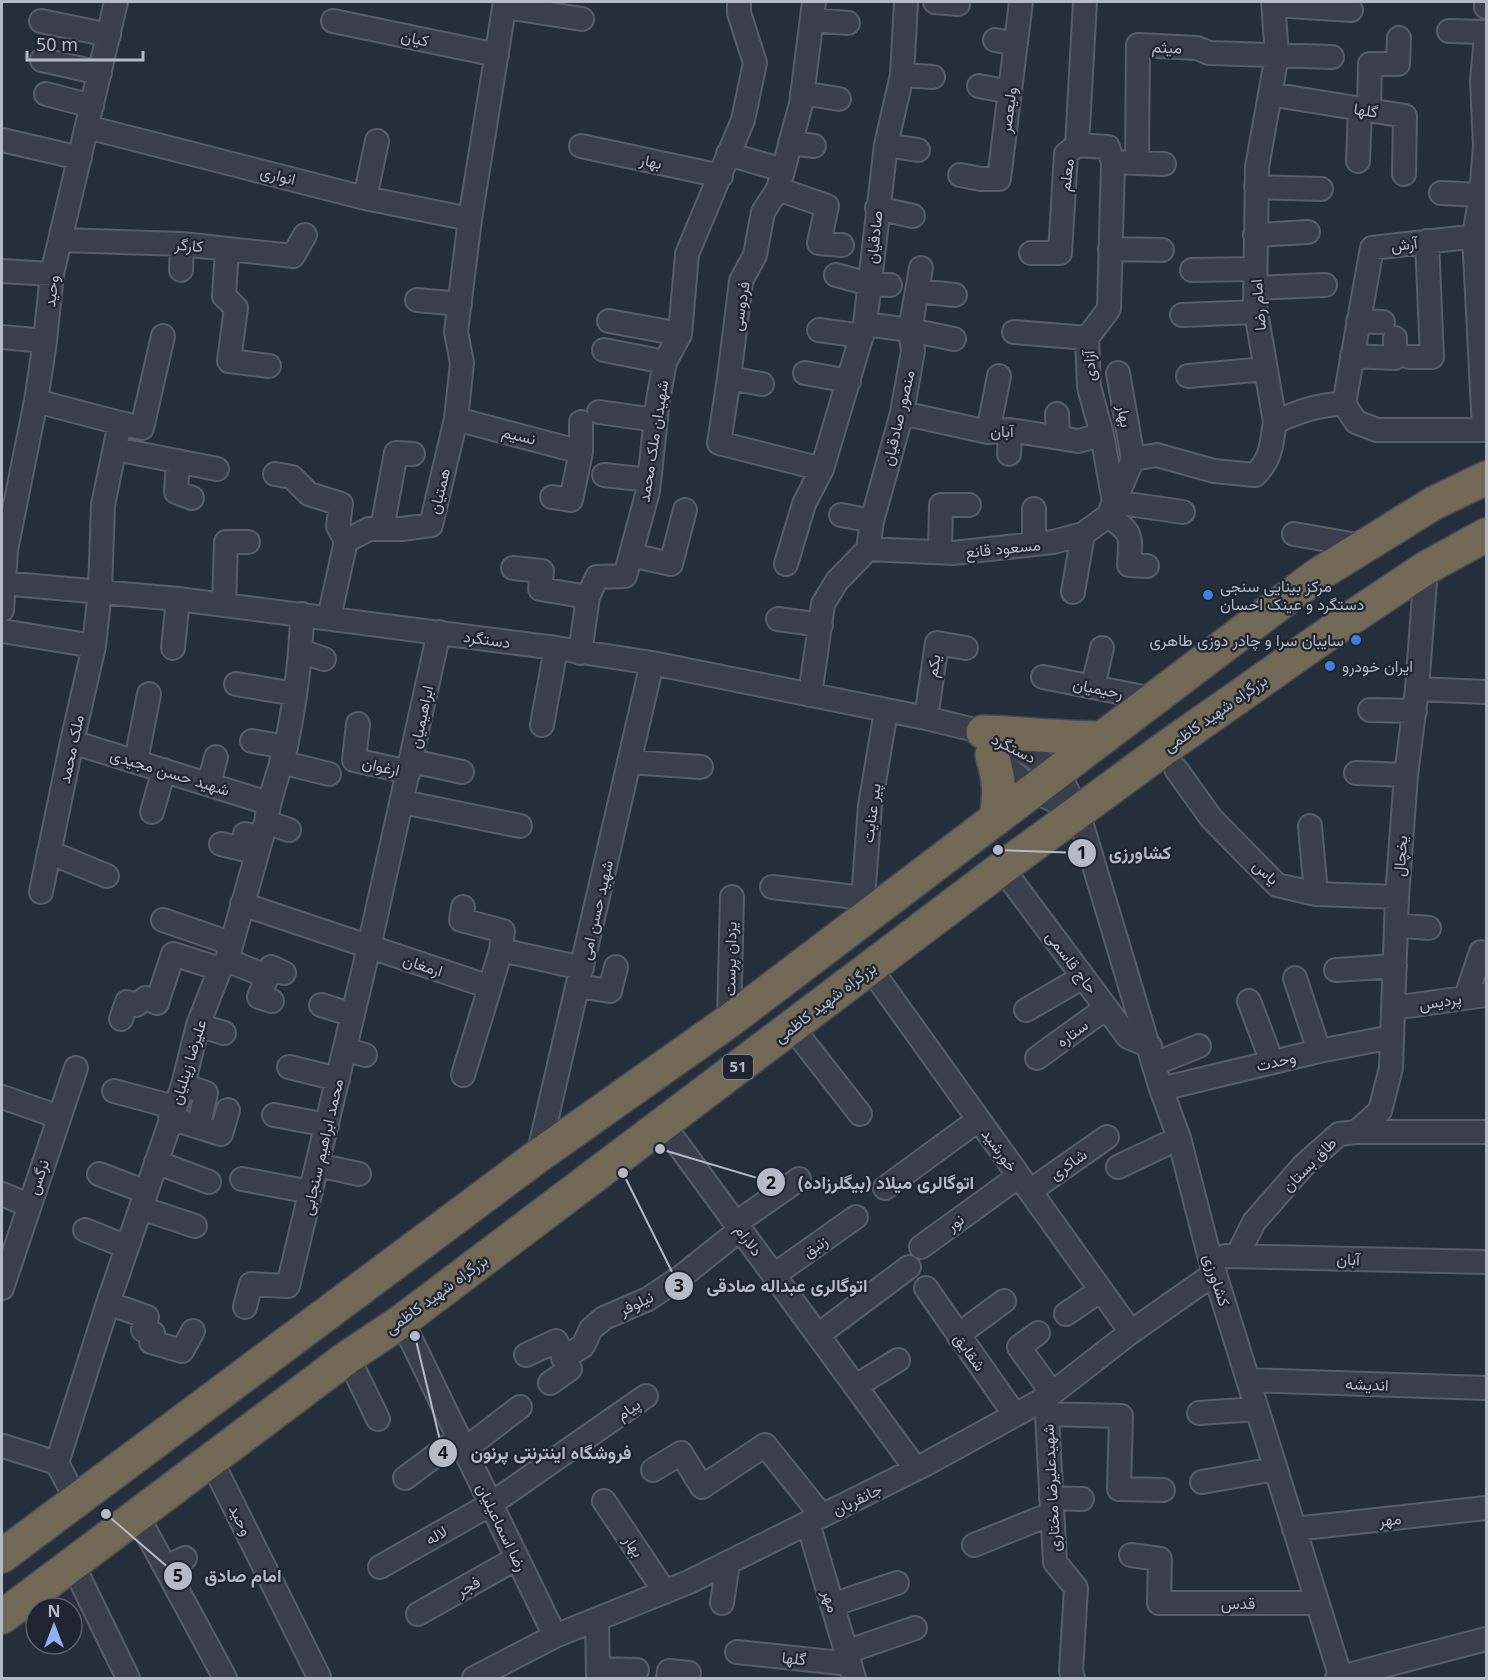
<svg xmlns="http://www.w3.org/2000/svg" width="1488" height="1680" viewBox="0 0 1488 1680" font-family="'Noto Sans',Vazirmatn,sans-serif">
<style>
.lines{fill:none;stroke-linecap:round;stroke-linejoin:round}
.minor-casing{stroke:#575e6a;stroke-width:26}
.highway-casing{stroke:#444b57;stroke-width:36}
.minor{stroke:#39404c;stroke-width:22}
.highway{stroke:#716856;stroke-width:33}
.shop-dot{fill:#3f7fe0;stroke:#1e2531;stroke-width:2}
.labels{text-anchor:middle;stroke-width:4.5;stroke-linejoin:round;paint-order:stroke}
.shield{fill:#1e2531;stroke:#878e9a;stroke-width:1.5}
.shield-label{font-size:15px;font-weight:bold;fill:#b4bbc7}
.street-label{font-size:16px;fill:#b4bbc7;stroke:#1e2531}
.poi-label{font-size:16px;fill:#b4bbc7;stroke:#1e2531;text-anchor:start}
.leader{fill:none;stroke:#b4bbc7;stroke-width:2}
.callout-dot{fill:#b4bbc7;stroke:#1e2531;stroke-width:2}
.mark-label{font-size:18px;text-anchor:middle;font-weight:bold;fill:#111}
.callout-label{font-size:18px;text-anchor:middle;font-weight:bold;fill:#b4bbc7;stroke:#1e2531;stroke-width:4.5;stroke-linejoin:round;paint-order:stroke}
</style>
<rect width="100%" height="100%" fill="#252e3b"/>
<g class="lines">
<g class="minor-casing">
<path id="minor" d="M814,2L801,104L778,189L763,212L755,255L741,281L729,378L719,443L822,469
M935,2L958,4
M1273,2L1277,55L1257,167L1255,306L1275,422
M1486,2V7
M1274,5L1351,10
M505,7L582,19
M812,20L848,23
M41,21L109,35
M333,21L497,55
M1449,31L1486,32
M995,40L1016,44
M42,60L100,73
M902,75L933,77
M979,86L1010,92
M802,93L839,99
M46,94L92,106
M1270,94L1405,116L1404,174
M1369,111L1370,64H1398L1399,38
M87,127L365,198L470,219
M2,140L80,158
M790,143L814,146
M886,145L918,150
M1077,145L1108,147L1113,162L1164,164
M581,146L721,176
M728,154L783,170
M1358,161L1360,109
M1113,162L1109,309L1087,338L1089,387L1102,435L1114,502L1183,512
M1137,163L1138,45L1197,48L1209,53L1332,57
M960,175L981,179H999L1021,2
M1256,187L1321,189
M778,189L827,206L819,243L842,245
M1441,193L1481,195
M365,198L377,141
M877,208L913,216
M1255,235L1308,232
M61,240L182,244L293,256L305,235
M227,249L224,296L236,308L229,361L269,366
M1110,249L1162,250
M1031,253H1060L1066,154L1077,145L1085,2
M181,270L182,244
M1192,270L1255,269
M2,271L52,274
M836,275L869,284L890,285
M1255,288L1325,285
M917,291L955,295
M417,300L460,304
M1182,315L1256,312
M609,321L680,334
M1358,321L1383,322
M865,324L910,330L954,339
M819,330L862,336
M1014,332L1087,338
M2,337L45,341
M604,350L665,362
M1352,356L1395,358V338
M1410,357H1432L1427,241
M805,373L849,381
M1118,373L1133,459
M1188,376L1266,369
M729,378L762,384
M36,401L120,423L103,505L100,591L94,646L72,742L41,892
M1344,404L1372,248L1486,235
M599,412L656,420
M902,413L988,432L1010,430L1078,441L1102,435
M1057,414L1058,437
M456,419L581,452
M120,423L142,428L163,336
M1484,429L1474,235L1481,195L1485,146L1482,81L1486,36
M988,432L999,376
M116,449L217,469
M1009,454L1010,430
M178,461L176,492L192,498
M275,474L292,477L309,494L341,504L338,526L346,541
M604,475L649,480
M552,497L571,500L581,452V422
M1034,509V544
M841,515L872,521
M1108,516C1133,533 1131,535 1129,565L1147,566
M382,529L396,453L413,454
M1294,534L1363,546
M868,549L872,521L902,413L913,351L910,330L921,268
M940,552L941,505H969
M631,555L671,564L685,510
M786,564L804,504L822,469L865,324L886,145L902,75L906,2
M513,568L542,571L540,589L588,597
M2,583L178,599L556,648L652,663L926,718L983,732L1028,754L1058,772L1078,812L1161,1089L1179,1138L1209,1255L1341,1678
M1073,592L1083,534
M224,605L226,542H248
M2,610L6,550L36,401L45,341L52,274L116,2
M329,618L346,541L369,529H402L431,525L456,419L462,363L456,332L470,219L505,2
M778,619L821,625
M2,631L94,646
M173,648L178,599
M301,651L324,659
M580,653L588,597L597,577L625,576L648,491L658,400L665,362L680,334L687,254L743,120L755,63L739,13V2
M1043,677L1153,699
M236,684L295,694
M1093,686L1102,648
M1417,689L1486,692
M810,695L823,604L837,581L868,549L953,553L1053,542L1083,534L1108,516L1133,459L1157,455L1214,471L1255,475C1272,458 1271,445 1275,422C1298,412 1318,404 1344,404L1356,422L1377,430H1486
M1370,710L1415,711
M926,718L937,643L966,648
M358,724L354,760L409,772
M542,725L556,648
M252,741L286,747
M72,742L268,803
M991,753L1034,791L1078,812
M136,761L149,694
M412,761L462,772
M281,762L329,774
M629,762L701,767
M1176,769L1211,818L1277,885L1316,894L1397,897
M1356,773L1406,775
M209,784L216,757
M403,802L520,826
M152,812L164,770
M266,822L289,830
M1310,826L1316,894
M221,844L242,849L245,834L259,837
M49,852L107,876
M1002,868L1128,1037L1150,1046
M772,887L863,898
M242,904L490,987L501,950L582,968
M463,907L461,920L503,931L501,950
M871,914L863,898L870,806L886,711
M163,920L230,943
M1396,925L1429,928
M227,960L268,977
M870,968L1131,1332
M1336,970L1395,966
M1295,978L1319,1051
M578,986L610,991L616,967
M1466,997L1481,952
M272,1001L259,997L271,967L284,973
M1249,1001L1272,1062
M321,1005L353,1015
M1393,1008L1486,995
M1026,1010L1083,977
M121,1019L127,1002L136,1005L146,998L157,1003L173,954L220,969
M729,1021L732,897
M198,1025L224,1033
M792,1027L860,1114
M345,1050L365,1055
M1037,1058L1106,1008
M1154,1064L1199,1046
M289,1067L338,1079
M463,1075L490,987
M183,1085L206,1093L201,1115
M1161,1089L1319,1051L1392,1037
M114,1091L174,1107
M2,1097L59,1117
M274,1115L327,1125
M170,1118L221,1134L228,1110
M663,1124L916,1469
M1356,1132L1380,1111L1391,1068L1397,897L1406,775L1417,689L1426,568
M538,1156L652,663
M156,1162L209,1182
M317,1165L359,1174
M1118,1167L1179,1138
M99,1174L146,1192
M242,1179L311,1192
M885,1188L978,1120
M1030,1191L1107,1137
M2,1194L28,1205
M141,1208L195,1226
M736,1223L799,1179
M85,1230L127,1247
M921,1247L1019,1176
M1225,1256L1486,1262
M1237,1256L1254,1222L1303,1166L1339,1134L1356,1132H1486
M774,1275L856,1217
M2,1288L76,1068
M926,1288L1015,1415
M108,1303L147,1317L143,1330L153,1333L151,1342L182,1351L193,1331
M245,1307L251,1284L288,1286L369,947L439,632
M1066,1314L1101,1290
M402,1321L555,1636
M1038,1333L1019,1347L1052,1393
M818,1335L909,1267
M958,1335L1004,1301
M526,1355L556,1341L570,1369L550,1383
M348,1357L378,1419
M563,1358L583,1346L591,1329L604,1318L648,1299L681,1277L741,1229
M1248,1380L1486,1388
M856,1386L898,1360
M1046,1398L1055,1562L1076,1588L1071,1671L1073,1678
M1199,1413L1257,1409
M1047,1414L1121,1416L1119,1489L1163,1490
M3,1446L57,1463
M465,1449L520,1407
M211,1460L319,1677
M653,1470L681,1453L702,1487L765,1445L822,1516
M405,1478L459,1438
M1202,1482L1275,1469
M1051,1498L1082,1499
M77,1501L57,1463L108,1303L183,1085L198,1025L220,969L227,960L266,822C269,795 280,772 286,746C295,703 301,658 302,614
M604,1501L665,1592
M137,1515L225,1678
M808,1523L854,1678
M1294,1529L1486,1508
M974,1545L1051,1514
M1131,1555L1160,1559L1159,1603H1316
M72,1563L128,1678
M165,1567L185,1558
M380,1567L491,1504L646,1396
M722,1603L728,1563
M832,1605L897,1583
M418,1614L517,1558
M597,1619L598,1678
M737,1652L850,1664
M846,1652L915,1628
M598,1669L637,1670
M474,1678L555,1636L689,1582L924,1465L1046,1398L1131,1332L1215,1273
M668,1678L669,1671L689,1673
M1337,1678L1486,1639"/>
</g>
<g class="highway-casing">
<path id="highway" d="M983,732C1022,733 1061,738 1100,738
M992,755C1000,783 1000,791 996,819
M2,1556L538,1156L729,1021L1316,576L1434,503L1486,478
M2,1617L348,1357L402,1321L1002,868L1164,749L1345,622L1426,568L1486,535"/>
</g>
<use href="#minor" class="minor"/>
<use href="#highway" class="highway"/>
</g>
<g class="shop-dot">
<circle cx="1208" cy="595" r="6"/>
<circle cx="1356" cy="640" r="6"/>
<circle cx="1330" cy="666" r="6"/>
</g>
<g class="labels">
<rect class="shield" x="723" y="1055" width="30" height="24" rx="4.5"/>
<g class="shield-label">
<text x="738" y="1072">51</text>
</g>
<g class="street-label">
<text transform="translate(415 38) rotate(12)" y="6">کیان</text>
<text transform="translate(1167 47) rotate(3)" y="6">میثم</text>
<text transform="translate(1008 110) rotate(-83)" y="6">ولیعصر</text>
<text transform="translate(1366 110) rotate(9)" y="6">گلها</text>
<text transform="translate(651 161) rotate(12)" y="6">بهار</text>
<text transform="translate(278 175) rotate(14)" y="6">انواری</text>
<text transform="translate(1066 175) rotate(-83)" y="6">معلم</text>
<text transform="translate(874 237) rotate(-84)" y="6">صادقیان</text>
<text transform="translate(1404 244) rotate(-7)" y="6">آرش</text>
<text transform="translate(189 245) rotate(5)" y="6">کارگر</text>
<text transform="translate(51 291) rotate(-83)" y="6">وحید</text>
<text transform="translate(1258 305) rotate(-95)" y="6">امام رضا</text>
<text transform="translate(740 306) rotate(-81)" y="6">فردوسی</text>
<text transform="translate(1089 366) rotate(-93)" y="6">آزادی</text>
<text transform="translate(1125 416) rotate(80)" y="6">بهار</text>
<text transform="translate(898 418) rotate(-77)" y="6">منصور صادقیان</text>
<text x="1002" y="437">آبان</text>
<text transform="translate(519 435) rotate(14)" y="6">نسیم</text>
<text transform="translate(653 441) rotate(-81)" y="6">شهیدان ملک محمد</text>
<text transform="translate(439 491) rotate(-76)" y="6">همتیان</text>
<text transform="translate(1003 548) rotate(-6)" y="6">مسعود قانع</text>
<text transform="translate(487 639) rotate(8)" y="6">دستگرد</text>
<text transform="translate(933 666) rotate(-82)" y="6">یکم</text>
<text transform="translate(1098 688) rotate(11)" y="6">رحیمیان</text>
<text transform="translate(1215 713) rotate(-35)" y="6">بزرگراه شهید کاظمی</text>
<text transform="translate(421 717) rotate(-78)" y="6">ابراهیمیان</text>
<text transform="translate(1014 748) rotate(27)" y="6">دستگرد</text>
<text transform="translate(71 749) rotate(-78)" y="6">ملک محمد</text>
<text transform="translate(381 766) rotate(13)" y="6">ارغوان</text>
<text transform="translate(170 772) rotate(17)" y="6">شهید حسن مجیدی</text>
<text transform="translate(871 813) rotate(-83)" y="6">پیر عنایت</text>
<text transform="translate(1400 856) rotate(-86)" y="6">یخچال</text>
<text transform="translate(1266 872) rotate(42)" y="6">یاس</text>
<text transform="translate(596 910) rotate(-77)" y="6">شهید حسن امی</text>
<text transform="translate(730 959) rotate(-89)" y="6">یزدان پرست</text>
<text transform="translate(1072 962) rotate(53)" y="6">حاج قاسمی</text>
<text transform="translate(423 965) rotate(18)" y="6">ارمغان</text>
<text transform="translate(1440 1001) rotate(-9)" y="6">پردیس</text>
<text transform="translate(825 1002) rotate(-37)" y="6">بزرگراه شهید کاظمی</text>
<text transform="translate(1072 1033) rotate(-36)" y="6">ستاره</text>
<text transform="translate(1276 1061) rotate(-13)" y="6">وحدت</text>
<text transform="translate(188 1062) rotate(-73)" y="6">علیرضا زینلیان</text>
<text transform="translate(322 1147) rotate(-77)" y="6">محمد ابراهیم سنجابی</text>
<text transform="translate(1000 1150) rotate(54)" y="6">خورشید</text>
<text transform="translate(1068 1164) rotate(-35)" y="6">شاکری</text>
<text transform="translate(1309 1164) rotate(-45)" y="6">طاق بستان</text>
<text transform="translate(38 1177) rotate(-71)" y="6">نرگس</text>
<text transform="translate(955 1222) rotate(-36)" y="6">نور</text>
<text transform="translate(749 1240) rotate(54)" y="6">دلارام</text>
<text transform="translate(815 1246) rotate(-35)" y="6">زنبق</text>
<text transform="translate(1348 1259) rotate(1)" y="6">آبان</text>
<text transform="translate(1217 1280) rotate(72)" y="6">کشاورزی</text>
<text transform="translate(436 1294) rotate(-36)" y="6">بزرگراه شهید کاظمی</text>
<text transform="translate(636 1303) rotate(-26)" y="6">نیلوفر</text>
<text transform="translate(970 1352) rotate(55)" y="6">شقایق</text>
<text transform="translate(1367 1384) rotate(2)" y="6">اندیشه</text>
<text transform="translate(628 1409) rotate(-35)" y="6">پیام</text>
<text transform="translate(1051 1488) rotate(-93)" y="6">شهیدعلیرضا مختاری</text>
<text transform="translate(857 1499) rotate(-26)" y="6">جانقربان</text>
<text transform="translate(1390 1519) rotate(-6)" y="6">مهر</text>
<text transform="translate(241 1520) rotate(64)" y="6">وحید</text>
<text transform="translate(502 1527) rotate(64)" y="6">رضا اسماعیلیان</text>
<text transform="translate(436 1535) rotate(-30)" y="6">لاله</text>
<text transform="translate(634 1546) rotate(56)" y="6">بهار</text>
<text transform="translate(468 1586) rotate(-29)" y="6">فجر</text>
<text transform="translate(831 1601) rotate(73)" y="6">مهر</text>
<text x="1238" y="1609">قدس</text>
<text transform="translate(794 1658) rotate(6)" y="6">گلها</text>
</g>
<g class="poi-label">
<text x="1220" y="592">مرکز بینایی سنجی<tspan x="1220" dy="18">دستگرد و عینک احسان</tspan></text>
<text x="1344" y="646" text-anchor="end">سایبان سرا و چادر دوزی طاهری</text>
<text x="1342" y="672">ایران خودرو</text>
</g>
</g>
<path class="leader" d="M998 850L1082 853M660 1149L771 1182M623 1173L679 1286M415 1336L443 1453M106 1514L178 1576"/>
<g class="callout-dot">
<circle cx="998" cy="850" r="6"/>
<circle cx="660" cy="1149" r="6"/>
<circle cx="623" cy="1173" r="6"/>
<circle cx="415" cy="1336" r="6"/>
<circle cx="106" cy="1514" r="6"/>
<circle cx="1082" cy="853" r="15"/>
<circle cx="771" cy="1182" r="15"/>
<circle cx="679" cy="1286" r="15"/>
<circle cx="443" cy="1453" r="15"/>
<circle cx="178" cy="1576" r="15"/>
</g>
<g class="mark-label">
<text x="1082" y="859">1</text>
<text x="771" y="1189">2</text>
<text x="679" y="1292">3</text>
<text x="443" y="1459">4</text>
<text x="178" y="1582">5</text>
</g>
<g class="callout-label">
<text x="1140" y="859">کشاورزی</text>
<text x="886" y="1189">اتوگالری میلاد (بیگلرزاده)</text>
<text x="787" y="1292">اتوگالری عبداله صادقی</text>
<text x="551" y="1459">فروشگاه اینترنتی پرنون</text>
<text x="243" y="1582">امام صادق</text>
</g>
<rect width="1488" height="1680" fill="none" stroke="#b4bbc7" stroke-width="6"/>
<g transform="translate(54 1626)"><circle r="28" fill="#1e2531" stroke="#5a616d" stroke-width="1.5"/>
<path d="M0-4.5L10 22L0 15L-10 22Z" fill="#90b1f1"/>
<text y="-9" font-size="16" font-weight="bold" text-anchor="middle" fill="#b4bbc7">N</text>
</g>
<path d="M27 51v9h116v-9" fill="none" stroke="#b4bbc7" stroke-width="3"/>
<text x="36" y="51" font-size="18" fill="#b4bbc7" stroke="#1e2531" stroke-width="4.5" paint-order="stroke">50 m</text>
</svg>
